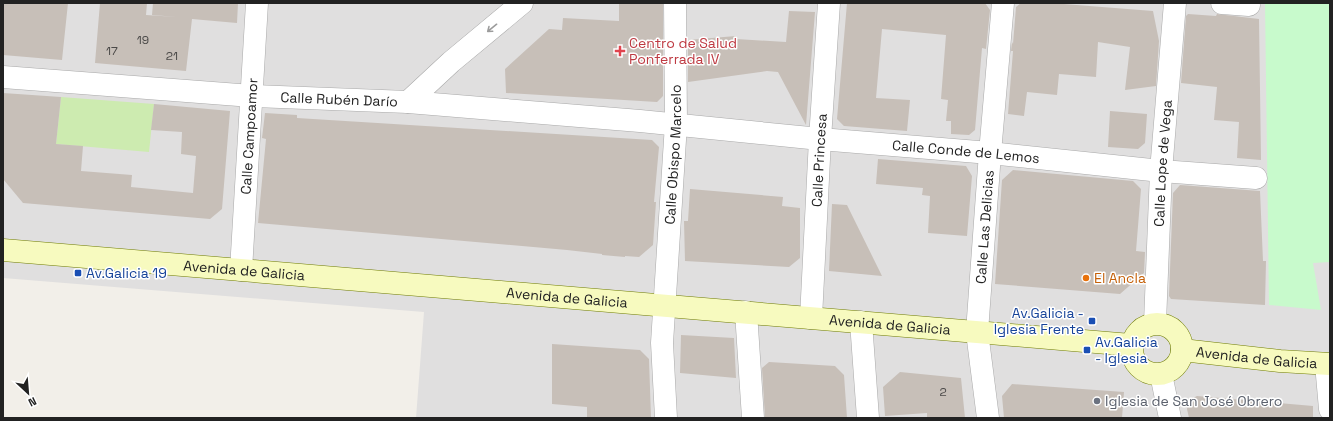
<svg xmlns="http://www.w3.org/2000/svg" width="1333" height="421" viewBox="0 0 1333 421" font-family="'Space Grotesk',sans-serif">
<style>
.residential{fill:#e0dfdf}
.grass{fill:#cdebb0}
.park{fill:#c8facc}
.building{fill:#c7bfb8}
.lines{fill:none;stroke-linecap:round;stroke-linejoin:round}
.street-casing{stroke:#a9a9a9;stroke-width:23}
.secondary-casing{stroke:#707d05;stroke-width:23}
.street{stroke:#fff;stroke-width:22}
.secondary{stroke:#f7fabf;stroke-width:22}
.oneway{stroke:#9c9c9c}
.health-dot{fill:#e0444e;stroke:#fff;stroke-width:1.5}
.transit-dot{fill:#1a4fb4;stroke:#fff;stroke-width:1.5}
.food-dot{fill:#e8710a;stroke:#fff;stroke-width:1.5}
.worship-dot{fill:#6b7280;stroke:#fff;stroke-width:1.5}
.labels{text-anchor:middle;stroke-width:3;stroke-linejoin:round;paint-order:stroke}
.number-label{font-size:12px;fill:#4b4948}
.health-label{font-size:14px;fill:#be3a42;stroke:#fff;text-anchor:start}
.street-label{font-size:14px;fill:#222;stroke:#fff}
.transit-label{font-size:14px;fill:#164399;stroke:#fff;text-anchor:start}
.food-label{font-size:14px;fill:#c56008;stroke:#fff;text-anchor:start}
.worship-label{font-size:14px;fill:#5b616d;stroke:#fff;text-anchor:start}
</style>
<rect width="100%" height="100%" fill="#f2efe9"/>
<path class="residential" d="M3,3H1330V418H416L424,312L3,278Z"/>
<path class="grass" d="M61,97L154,104L149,152L56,144Z"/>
<path class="park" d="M1265,3H1330V262L1313,263L1321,310L1269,305Z"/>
<path class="building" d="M3,3H68L62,60L3,55Z
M100,3H147L146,15L177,17L152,15L153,3H238L237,23L192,19L186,71L95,63Z
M619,3H663V96L657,102L506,93L505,69L549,29L562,30L563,18L619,21Z
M847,3H985L990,10L986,49L982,48L975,130L969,135L951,134V121H946L948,100L941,99L946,35L882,29L876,98L910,100L907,131L844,126L837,119Z
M1021,3H1051L1153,11L1159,41L1156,86L1125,90L1130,47L1098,42L1096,77L1059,74L1057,95L1027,92L1024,116L1008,114L1013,51H1011L1012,42L1013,44L1016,7Z
M789,11L815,12L806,125L778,72L767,71L688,82V40L736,36V39L786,42Z
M1188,14L1216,16L1217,14L1259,19L1261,160L1237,158L1239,122L1214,120L1217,87L1181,83L1186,16Z
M3,93L61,97L56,144L83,146L81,171L132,175L131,187L193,193L196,156L181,154L182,132L151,130L154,104L230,111L222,209L210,219L23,203L3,179Z
M1110,111L1147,114L1145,143L1138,149L1108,147Z
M265,113L297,115V118L652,140L659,147L654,202H656L653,245L639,257L625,256V257L602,255V254L567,250L258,223L266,139L262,138Z
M878,159L966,166L972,176L967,236L928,233L930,196L922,195L923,188L876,184Z
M1013,170L1133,181L1141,189L1136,251L1145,252L1144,273L1120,294L995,284L1002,180Z
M1180,185L1260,191L1263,261H1266L1265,305L1171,299L1169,296L1173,193Z
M690,189L783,197L782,206L800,208V258L789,267L685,261L684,221H688Z
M832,204L847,205L882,276L829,271Z
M681,335L734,338L736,378L680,373Z
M552,344L640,350L649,359L651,418H587V407L552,404Z
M769,362L835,366L844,375L847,418H765L762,368Z
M900,372L961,378L965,418H927V413L885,416L883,387Z
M1012,384L1124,392L1122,418H1004L1002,396Z
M1197,396L1313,406V418H1189L1187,409L1188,404L1191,399Z"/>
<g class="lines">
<g class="street-casing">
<g id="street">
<path d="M1222,3L1249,5"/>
<path id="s1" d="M3,77L252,96L408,102L640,121L820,139L990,153L1161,171L1256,178"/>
<path d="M408,102L451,62L522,3"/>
<path id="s2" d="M241,270L257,3"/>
<path d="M746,312L753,418"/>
<path id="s3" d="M811,318L820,139L829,3"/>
<path d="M861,322L868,418"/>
<path id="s4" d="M1155,323L1161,171L1175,3"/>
<path d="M1326,364L1330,409"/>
<path d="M1161,374L1170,418"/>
<path id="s5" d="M666,418L662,343L676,124L675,3"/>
<path id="s6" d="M988,418L977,332L990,153L1003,3"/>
</g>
</g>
<g class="secondary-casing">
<g id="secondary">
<path id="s7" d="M3,250L1131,345"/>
<circle cx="1157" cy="349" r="25"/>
<path id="s8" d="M1182,350L1280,361L1330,364"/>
</g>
</g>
<use href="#street" class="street"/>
<use href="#secondary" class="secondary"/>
</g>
<defs><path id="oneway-shaft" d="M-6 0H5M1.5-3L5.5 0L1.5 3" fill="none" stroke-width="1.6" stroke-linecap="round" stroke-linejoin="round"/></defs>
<use class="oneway" href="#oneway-shaft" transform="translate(492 28) rotate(141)"/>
<path class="health-dot" d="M618 45h4v4h4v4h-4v4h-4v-4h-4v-4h4z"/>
<g class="transit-dot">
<rect x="74" y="269" width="8" height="8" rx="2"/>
<rect x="1088" y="317" width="8" height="8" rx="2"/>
<rect x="1083" y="346" width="8" height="8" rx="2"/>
</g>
<circle class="food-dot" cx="1086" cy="278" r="4"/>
<circle class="worship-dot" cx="1097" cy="401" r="4"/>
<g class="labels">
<g class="number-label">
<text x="143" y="44">19</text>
<text x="112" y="55">17</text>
<text x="172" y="60">21</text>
<text x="943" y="396">2</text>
</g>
<g class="health-label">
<text x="629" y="48">Centro de Salud<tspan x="629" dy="16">Ponferrada IV</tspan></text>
</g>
<g class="street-label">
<text dy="5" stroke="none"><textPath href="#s1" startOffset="337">Calle Rubén Darío</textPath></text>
<text dy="5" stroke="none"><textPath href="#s2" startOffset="134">Calle Campoamor</textPath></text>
<text dy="5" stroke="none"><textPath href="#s1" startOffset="966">Calle Conde de Lemos</textPath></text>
<text dy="5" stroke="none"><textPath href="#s5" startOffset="264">Calle Obispo Marcelo</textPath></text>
<text dy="5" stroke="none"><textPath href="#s3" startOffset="158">Calle Princesa</textPath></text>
<text dy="5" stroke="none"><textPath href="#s4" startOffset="160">Calle Lope de Vega</textPath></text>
<text dy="5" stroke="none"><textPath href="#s6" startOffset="192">Calle Las Delicias</textPath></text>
<text dy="5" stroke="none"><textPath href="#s7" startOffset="242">Avenida de Galicia</textPath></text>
<text dy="5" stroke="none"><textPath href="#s7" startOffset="566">Avenida de Galicia</textPath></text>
<text dy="5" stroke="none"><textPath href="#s7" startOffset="890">Avenida de Galicia</textPath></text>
<text dy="5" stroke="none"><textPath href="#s8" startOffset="75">Avenida de Galicia</textPath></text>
</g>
<g class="transit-label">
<text x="86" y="278">Av.Galicia 19</text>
<text x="1084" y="318" text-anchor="end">Av.Galicia -<tspan x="1084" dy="16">Iglesia Frente</tspan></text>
<text x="1095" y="347">Av.Galicia<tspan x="1095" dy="16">- Iglesia</tspan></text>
</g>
<g class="food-label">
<text x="1094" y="283">El Ancla</text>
</g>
<g class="worship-label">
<text x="1105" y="406">Iglesia de San José Obrero</text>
</g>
</g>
<rect width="1333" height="421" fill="none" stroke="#222222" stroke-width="8"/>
<g transform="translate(28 393) rotate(154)" stroke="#ffffff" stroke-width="3" paint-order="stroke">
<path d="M0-3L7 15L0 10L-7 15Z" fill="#222222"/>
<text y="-6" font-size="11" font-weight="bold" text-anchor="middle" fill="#222222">N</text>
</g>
</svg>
